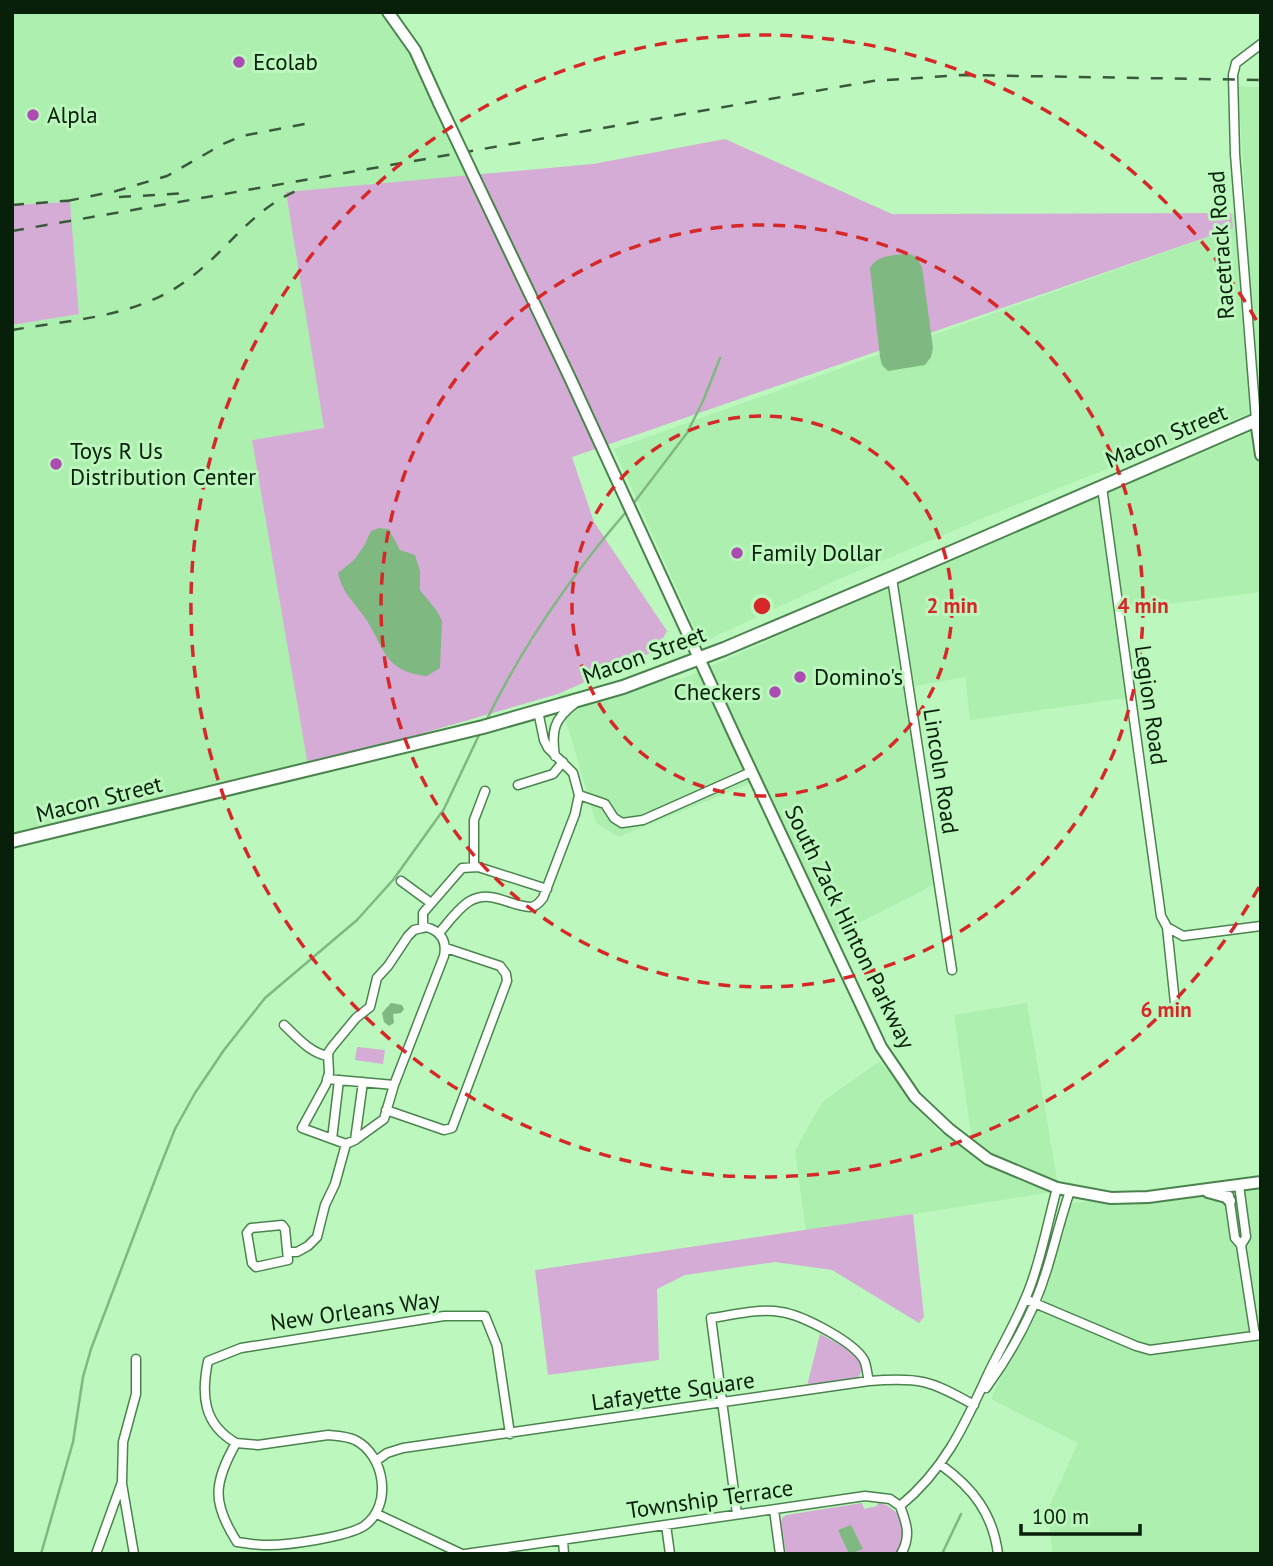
<svg xmlns="http://www.w3.org/2000/svg" width="1273" height="1566" viewBox="0 0 1273 1566" font-family="'PT Sans',sans-serif">
<style>
.built{fill:#adefaf}
.green{fill:#d5acd6}
.water{fill:#7fb881}
.lines{fill:none;stroke-linecap:round;stroke-linejoin:round}
.stream{stroke:#7fb881;stroke-width:2.5}
.street-casing{stroke:#4b834e;stroke-width:11}
.secondary-casing{stroke:#4b834e;stroke-width:14}
.primary-casing{stroke:#4b834e;stroke-width:16}
.street{stroke:#fff;stroke-width:8}
.secondary{stroke:#fff;stroke-width:10}
.primary{stroke:#fff;stroke-width:12}
.rail{stroke:#395a3a;stroke-width:2.5;stroke-dasharray:12 12;stroke-linecap:butt}
.secondary-bridge-casing{stroke:#4b834e;stroke-width:14;stroke-linecap:butt}
.secondary-bridge{stroke:#fff;stroke-width:10}
.ring{fill:none;stroke:#d62828;stroke-width:3.5;stroke-dasharray:12 9}
.poi-dot{fill:#ac4bb2;stroke:#bcf8bd;stroke-width:2.5}
.labels{text-anchor:middle;stroke-width:6;stroke-linejoin:round;paint-order:stroke}
.poi-label{font-size:23px;fill:#081f0a;stroke:#bcf8bd;text-anchor:start}
.street-label{font-size:23px;fill:#081f0a;stroke:#bcf8bd}
.centre{fill:#d62828;stroke:#bcf8bd;stroke-width:3.5}
.ring-label{font-size:21px;text-anchor:middle;font-weight:bold;fill:#d62828;stroke:#bcf8bd;stroke-width:6;stroke-linejoin:round;paint-order:stroke}
</style>
<rect width="100%" height="100%" fill="#bcf8bd"/>
<path class="built" d="M12,12H390L477,175L286,192L324,428L252,440L309,772L12,842V325L79,314L69,202L12,205Z
M1238,86L1261,87V409L1005,509L837,580L701,643L614,449L1233,228L1231,213H1246Z
M1261,428V592L1124,610L1133,697L970,720L965,677L906,688L935,884L826,940L756,781L619,837L596,823L558,694L684,678L1022,528Z
M1027,1003L1059,1191L806,1231L795,1151L822,1102L880,1061L938,1131L973,1148L954,1015Z
M1261,1185V1554H1053L1047,1511L1078,1443L991,1399L1065,1231L1060,1204Z"/>
<path class="green" d="M725,139L892,214L1231,213L1233,228L572,457L594,522L667,631L657,650L558,694L427,732L309,772L252,440L324,428L286,192L593,164Z
M70,202L79,314L12,325V205Z
M357,1047L385,1050L383,1064L355,1060Z
M913,1214L924,1317L919,1323L832,1270L775,1262L685,1275L657,1289L659,1360L548,1375L535,1270Z
M820,1334C834,1342 874,1358 857,1379L807,1386Z
M878,1502C902,1509 914,1533 896,1554H786L781,1523L782,1518L786,1515L862,1503L864,1509L877,1506Z"/>
<path class="water" d="M910,254L916,257L922,267L933,348L931,357L925,365L888,371L882,365L880,357L870,268C878,254 896,255 910,254Z
M379,528L389,529L400,550L415,555L420,571V590L437,611L442,621L440,668L427,676C381,671 385,645 363,615C351,598 343,594 338,573L354,560L364,546L371,531Z
M391,1003L402,1005L404,1009L401,1013L393,1014L394,1023L389,1026L384,1022L382,1013Z
M851,1525L863,1549L849,1554L838,1530Z"/>
<g class="lines">
<path class="stream" d="M633,504L687,433L703,401L720,358
M486,721C524,643 570,577 626,512
M41,1554L73,1442L83,1377L91,1349L158,1172L175,1129L195,1093L224,1050L265,998L357,920L393,880L444,809L480,733
M942,1554L961,1514"/>
<g class="street-casing">
<path id="street" d="M1256,420L1235,154L1233,75L1236,63L1261,44
M1102,487L1161,916L1167,927L1175,1003
M892,578L952,970
M555,756C551,731 554,719 574,704
M518,785L553,774L563,762
M579,795L605,804L614,818L622,823L643,820L751,772
M474,866V820L485,791
M401,881L431,903
M426,927C441,931 447,941 444,956L394,1085L384,1119L355,1140L346,1144L302,1128L326,1084L329,1073L328,1053L332,1047L356,1018L370,1007L377,978L388,966L408,936L414,930Z
M1167,927L1183,936L1261,926
M423,928V913L462,868L478,867L547,889
M439,933C448,923 458,908 470,901C491,889 509,906 530,907C535,907 540,902 543,898L575,814L579,795L573,773L548,748L544,740L538,711
M284,1025C297,1037 310,1053 328,1056
M327,1079L394,1085
M386,1110L444,1130L452,1128L507,981L506,974L500,966L446,948
M332,1139L339,1080
M355,1140L363,1082
M1239,1185L1246,1237L1241,1245
M1229,1196L1235,1238L1241,1245L1255,1336
M282,1225L285,1229L288,1260L256,1267L252,1263L247,1233L251,1228Z
M289,1252H297L308,1246L317,1237L325,1205L335,1184L346,1144
M1025,1299L1136,1346L1150,1350L1261,1335
M986,1388C1012,1352 1034,1312 1047,1269C1055,1243 1061,1217 1070,1191
M328,1435C337,1436 346,1436 355,1440C385,1455 393,1506 364,1526C347,1537 285,1546 264,1545C255,1545 246,1543 237,1542C212,1503 213,1484 236,1443L258,1445Z
M236,1443C203,1424 201,1395 208,1361L241,1348L444,1316H485L497,1346L510,1434
M376,1461L387,1453L403,1448L869,1381C919,1377 930,1380 974,1405
M941,1465C973,1488 993,1514 998,1554
M122,1484L134,1554
M900,1506C907,1524 911,1537 901,1554
M774,1510L780,1554
M377,1514L462,1554
M737,1514L711,1318C733,1315 759,1308 781,1312C802,1315 853,1341 864,1360C867,1366 867,1375 869,1381
M666,1525L670,1554
M563,1541L564,1554
M96,1554L122,1482L123,1442L136,1394V1359
M465,1554L865,1496L890,1499L900,1506C945,1469 964,1426 988,1374C1002,1345 1019,1317 1030,1287C1042,1255 1048,1221 1057,1188"/>
</g>
<g class="secondary-casing">
<path id="secondary" d="M388,12L415,50L439,103
M475,179L570,378L738,743L881,1047L915,1097L949,1129L988,1159L1057,1188L1111,1198L1148,1197L1261,1182
M1256,420L1261,455
M1208,1192L1226,1197L1230,1201"/>
</g>
<g class="primary-casing">
<path id="primary" d="M12,841L483,727L623,687L724,649L892,578L1261,418"/>
</g>
<use href="#street" class="street"/>
<use href="#secondary" class="secondary"/>
<use href="#primary" class="primary"/>
<path class="rail" d="M119,197L189,193
M67,201L116,191L167,176L223,144L242,136L310,123
M12,205L77,200
M12,231L873,81L962,75L1261,80
M12,330C71,320 137,317 186,281C229,250 251,208 303,188"/>
<g class="secondary-bridge-casing">
<path id="secondary-bridge" d="M439,103L475,179"/>
</g>
<use href="#secondary-bridge" class="secondary-bridge"/>
</g>
<g class="ring">
<circle cx="762" cy="606" r="190"/>
<circle cx="762" cy="606" r="381"/>
<path d="M1259 887A571 571 0 1 1 1259 325"/>
</g>
<g class="poi-dot">
<circle cx="239" cy="62" r="7"/>
<circle cx="33" cy="115" r="7"/>
<circle cx="56" cy="464" r="7"/>
<circle cx="737" cy="553" r="7"/>
<circle cx="800" cy="677" r="7"/>
<circle cx="775" cy="692" r="7"/>
</g>
<g class="labels">
<g class="poi-label">
<text x="253" y="70">Ecolab</text>
<text x="47" y="123">Alpla</text>
<text x="70" y="459">Toys R Us<tspan x="70" dy="26">Distribution Center</tspan></text>
<text x="751" y="561">Family Dollar</text>
<text x="814" y="685">Domino's</text>
<text x="761" y="700" text-anchor="end">Checkers</text>
</g>
<g class="street-label">
<text transform="translate(1221 245) rotate(-94)" y="8">Racetrack Road</text>
<text transform="translate(1166 436) rotate(-23)" y="8">Macon Street</text>
<text transform="translate(644 655) rotate(-20)" y="8">Macon Street</text>
<text transform="translate(1151 705) rotate(82)" y="8">Legion Road</text>
<text transform="translate(941 771) rotate(81)" y="8">Lincoln Road</text>
<text transform="translate(99 799) rotate(-14)" y="8">Macon Street</text>
<text transform="translate(850 927) rotate(64)" y="8">South Zack Hinton Parkway</text>
<text transform="translate(355 1311) rotate(-8)" y="8">New Orleans Way</text>
<text transform="translate(673 1391) rotate(-8)" y="8">Lafayette Square</text>
<text transform="translate(710 1499) rotate(-8)" y="8">Township Terrace</text>
</g>
</g>
<circle cx="762" cy="606" r="10" class="centre"/>
<g class="ring-label">
<text x="952" y="613">2 min</text>
<text x="1143" y="613">4 min</text>
<text x="1166" y="1017">6 min</text>
</g>
<rect width="1273" height="1566" fill="none" stroke="#081f0a" stroke-width="28"/>
<path d="M1021 1524v10h119v-10" fill="none" stroke="#081f0a" stroke-width="3.5"/>
<text x="1032" y="1524" font-size="21" fill="#081f0a" stroke="#bcf8bd" stroke-width="5" paint-order="stroke">100 m</text>
</svg>
